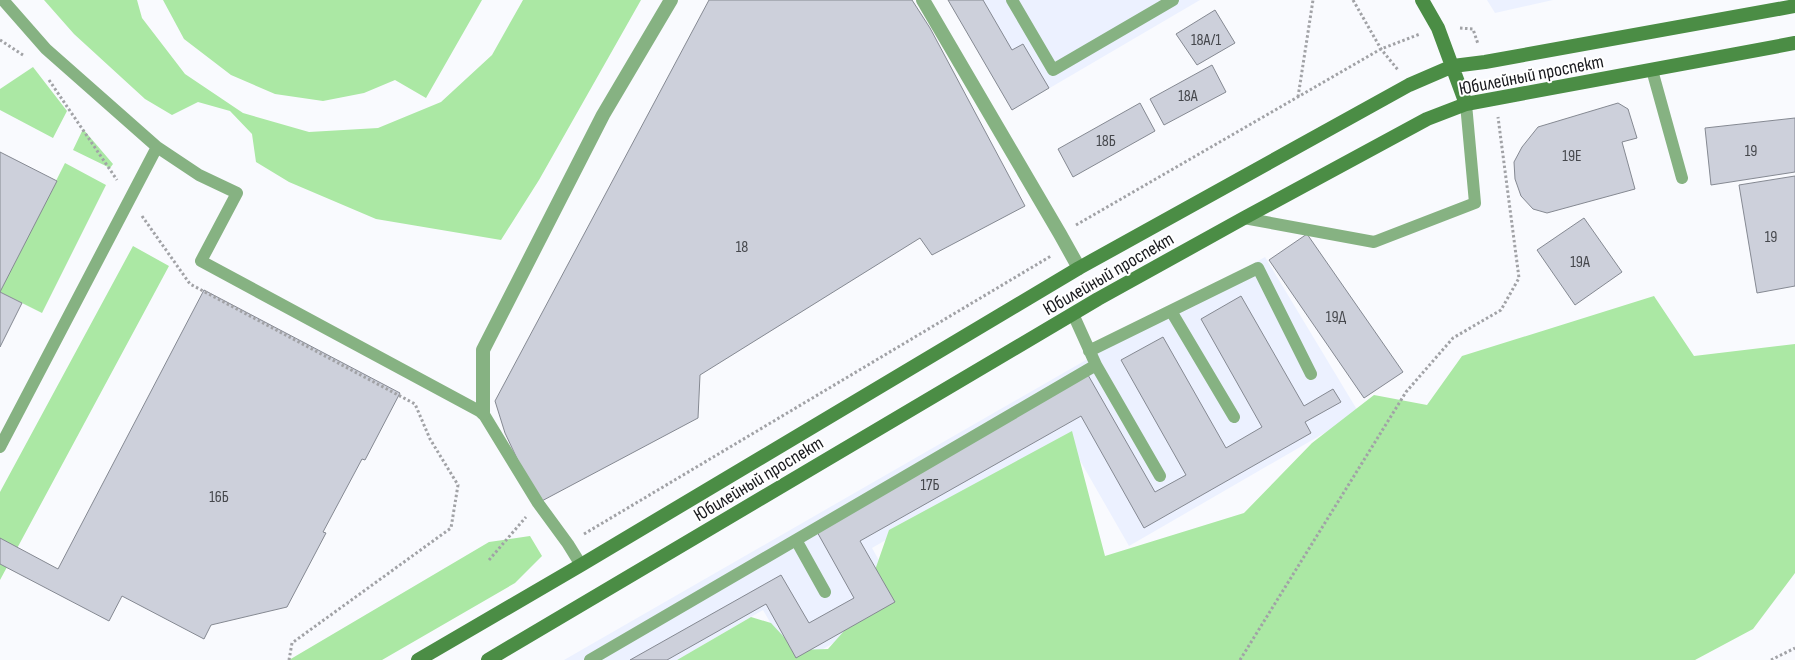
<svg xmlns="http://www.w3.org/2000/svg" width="1795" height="660" viewBox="0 0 1795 660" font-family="'Sofia Sans Condensed',sans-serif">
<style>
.built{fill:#ecf1ff}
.green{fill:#abe8a4}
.building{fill:#cdd0db;stroke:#858992}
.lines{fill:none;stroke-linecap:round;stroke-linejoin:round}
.path{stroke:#a1a2a6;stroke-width:3;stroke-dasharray:2.5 2.5;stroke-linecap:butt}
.service{stroke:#86b282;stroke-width:12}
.minor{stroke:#86b282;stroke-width:14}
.secondary{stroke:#4b8d45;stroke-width:14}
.labels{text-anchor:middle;stroke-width:4;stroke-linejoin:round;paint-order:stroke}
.number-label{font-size:16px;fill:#45474c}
.street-label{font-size:19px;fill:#18191d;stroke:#fff}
</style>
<rect width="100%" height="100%" fill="#f9fafe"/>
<path class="built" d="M948,0H1200L1012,110Z
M1487,0H1553L1495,13Z
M1265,257L1359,413L1129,546L1066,436L872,548L903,603L804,660H792L763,610L677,660H564Z"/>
<path class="green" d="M44,0H137L142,18L185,74L243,113L309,132L378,128L441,102L492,55L523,0H641L539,180L501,240L376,219L289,182L256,162L252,134L230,111L198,102L172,115L145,99L74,34Z
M163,0H482L426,98L395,80L364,93L323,101L275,94L231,75L184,39Z
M33,67L67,111L53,138L0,110V89Z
M83,129L113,164L110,168L73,150Z
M65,163L106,185L42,313L0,292Z
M133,246L169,266L0,580V492Z
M1654,296L1694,356L1795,344V573L1753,629L1695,660H677L751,617L771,623L796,650L828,649L860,613L889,530L1072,431L1105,556L1244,513L1312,443L1374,395L1427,405L1462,356Z
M530,536L542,556L515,583L382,660H289L489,542Z"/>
<path class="building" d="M709,0H912L930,28L1025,206L932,255L920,238L700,375L698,418L538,503L505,433L495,401Z
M948,0H983L1012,50L1023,44L1049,88L1012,110Z
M1215,10L1235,43L1197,65L1176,34Z
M1212,65L1226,92L1164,125L1150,99Z
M1140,103L1155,131L1073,177L1058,149Z
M1618,103L1628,109L1637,138L1622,142L1635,189L1547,213L1533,209L1521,196L1515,179L1514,162L1522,147L1538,127Z
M1795,118V172L1711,185L1705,128Z
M0,152L57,181L0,292Z
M1795,176V286L1757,293L1739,185Z
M1584,218L1622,272L1575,305L1537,250Z
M1307,234L1403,372L1364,398L1269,260Z
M204,290L400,393L365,460L362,459L323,532L326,533L287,607L211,625L204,639L122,596L109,621L0,564V538L58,569Z
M0,292L22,303L0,347Z
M1241,296L1304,406L1333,389L1341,402L1305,422L1311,433L1144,528L1081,416L860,541L895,602L796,658L766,604L667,660H630L781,575L809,623L854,598L816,530L1088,375L1155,492L1186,475L1121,360L1163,337L1226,448L1262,427L1201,319Z"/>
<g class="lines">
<path class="path" d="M1353,0L1381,49L1398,70
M1460,28L1473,29L1478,44
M0,40L23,55
M49,80L117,180
M1298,97L1313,0
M142,216L190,284L415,404L430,439L458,485L451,528L292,643L289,660
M1076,225L1381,49L1420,34
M584,534L1051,256
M489,560L526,517
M1240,660L1406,392L1453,338L1501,310L1519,278L1498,117
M1771,660L1795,648"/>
<path class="service" d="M3,0L46,49L157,147L199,175L237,193L201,261L483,413L538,503L568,544L581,565
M1012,0L1053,70L1173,0
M1652,70L1682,178
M1244,218L1374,242L1475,203L1466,104
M1171,311L1234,417
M1089,351L1258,268L1311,374
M1096,365L1160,476
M0,447L157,147
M796,540L825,592
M590,660L1096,365L1073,314"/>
<path class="minor" d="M923,0L1060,234L1079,268
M483,413V350L603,115L671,0"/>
<path class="secondary" d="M1422,0L1438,28L1466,104
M418,660L581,565L1079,268L1409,85L1453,66L1485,62L1795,6
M488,660L1098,299L1244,218L1427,119L1466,104L1795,43"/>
</g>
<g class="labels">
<g class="number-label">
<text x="1206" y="45">18А/1</text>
<text x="1188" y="101">18А</text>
<text x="1106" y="146">18Б</text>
<text x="1751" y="156">19</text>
<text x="1572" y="161">19Е</text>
<text x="1771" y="242">19</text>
<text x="742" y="252">18</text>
<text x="1580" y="267">19А</text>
<text x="1336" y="322">19Д</text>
<text x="930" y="490">17Б</text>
<text x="219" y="502">16Б</text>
</g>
<g class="street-label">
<text transform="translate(1531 74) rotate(-11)" y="7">Юбилейный проспект</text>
<text transform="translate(1108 273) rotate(-30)" y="7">Юбилейный проспект</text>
<text transform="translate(758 478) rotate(-31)" y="7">Юбилейный проспект</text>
</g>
</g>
</svg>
